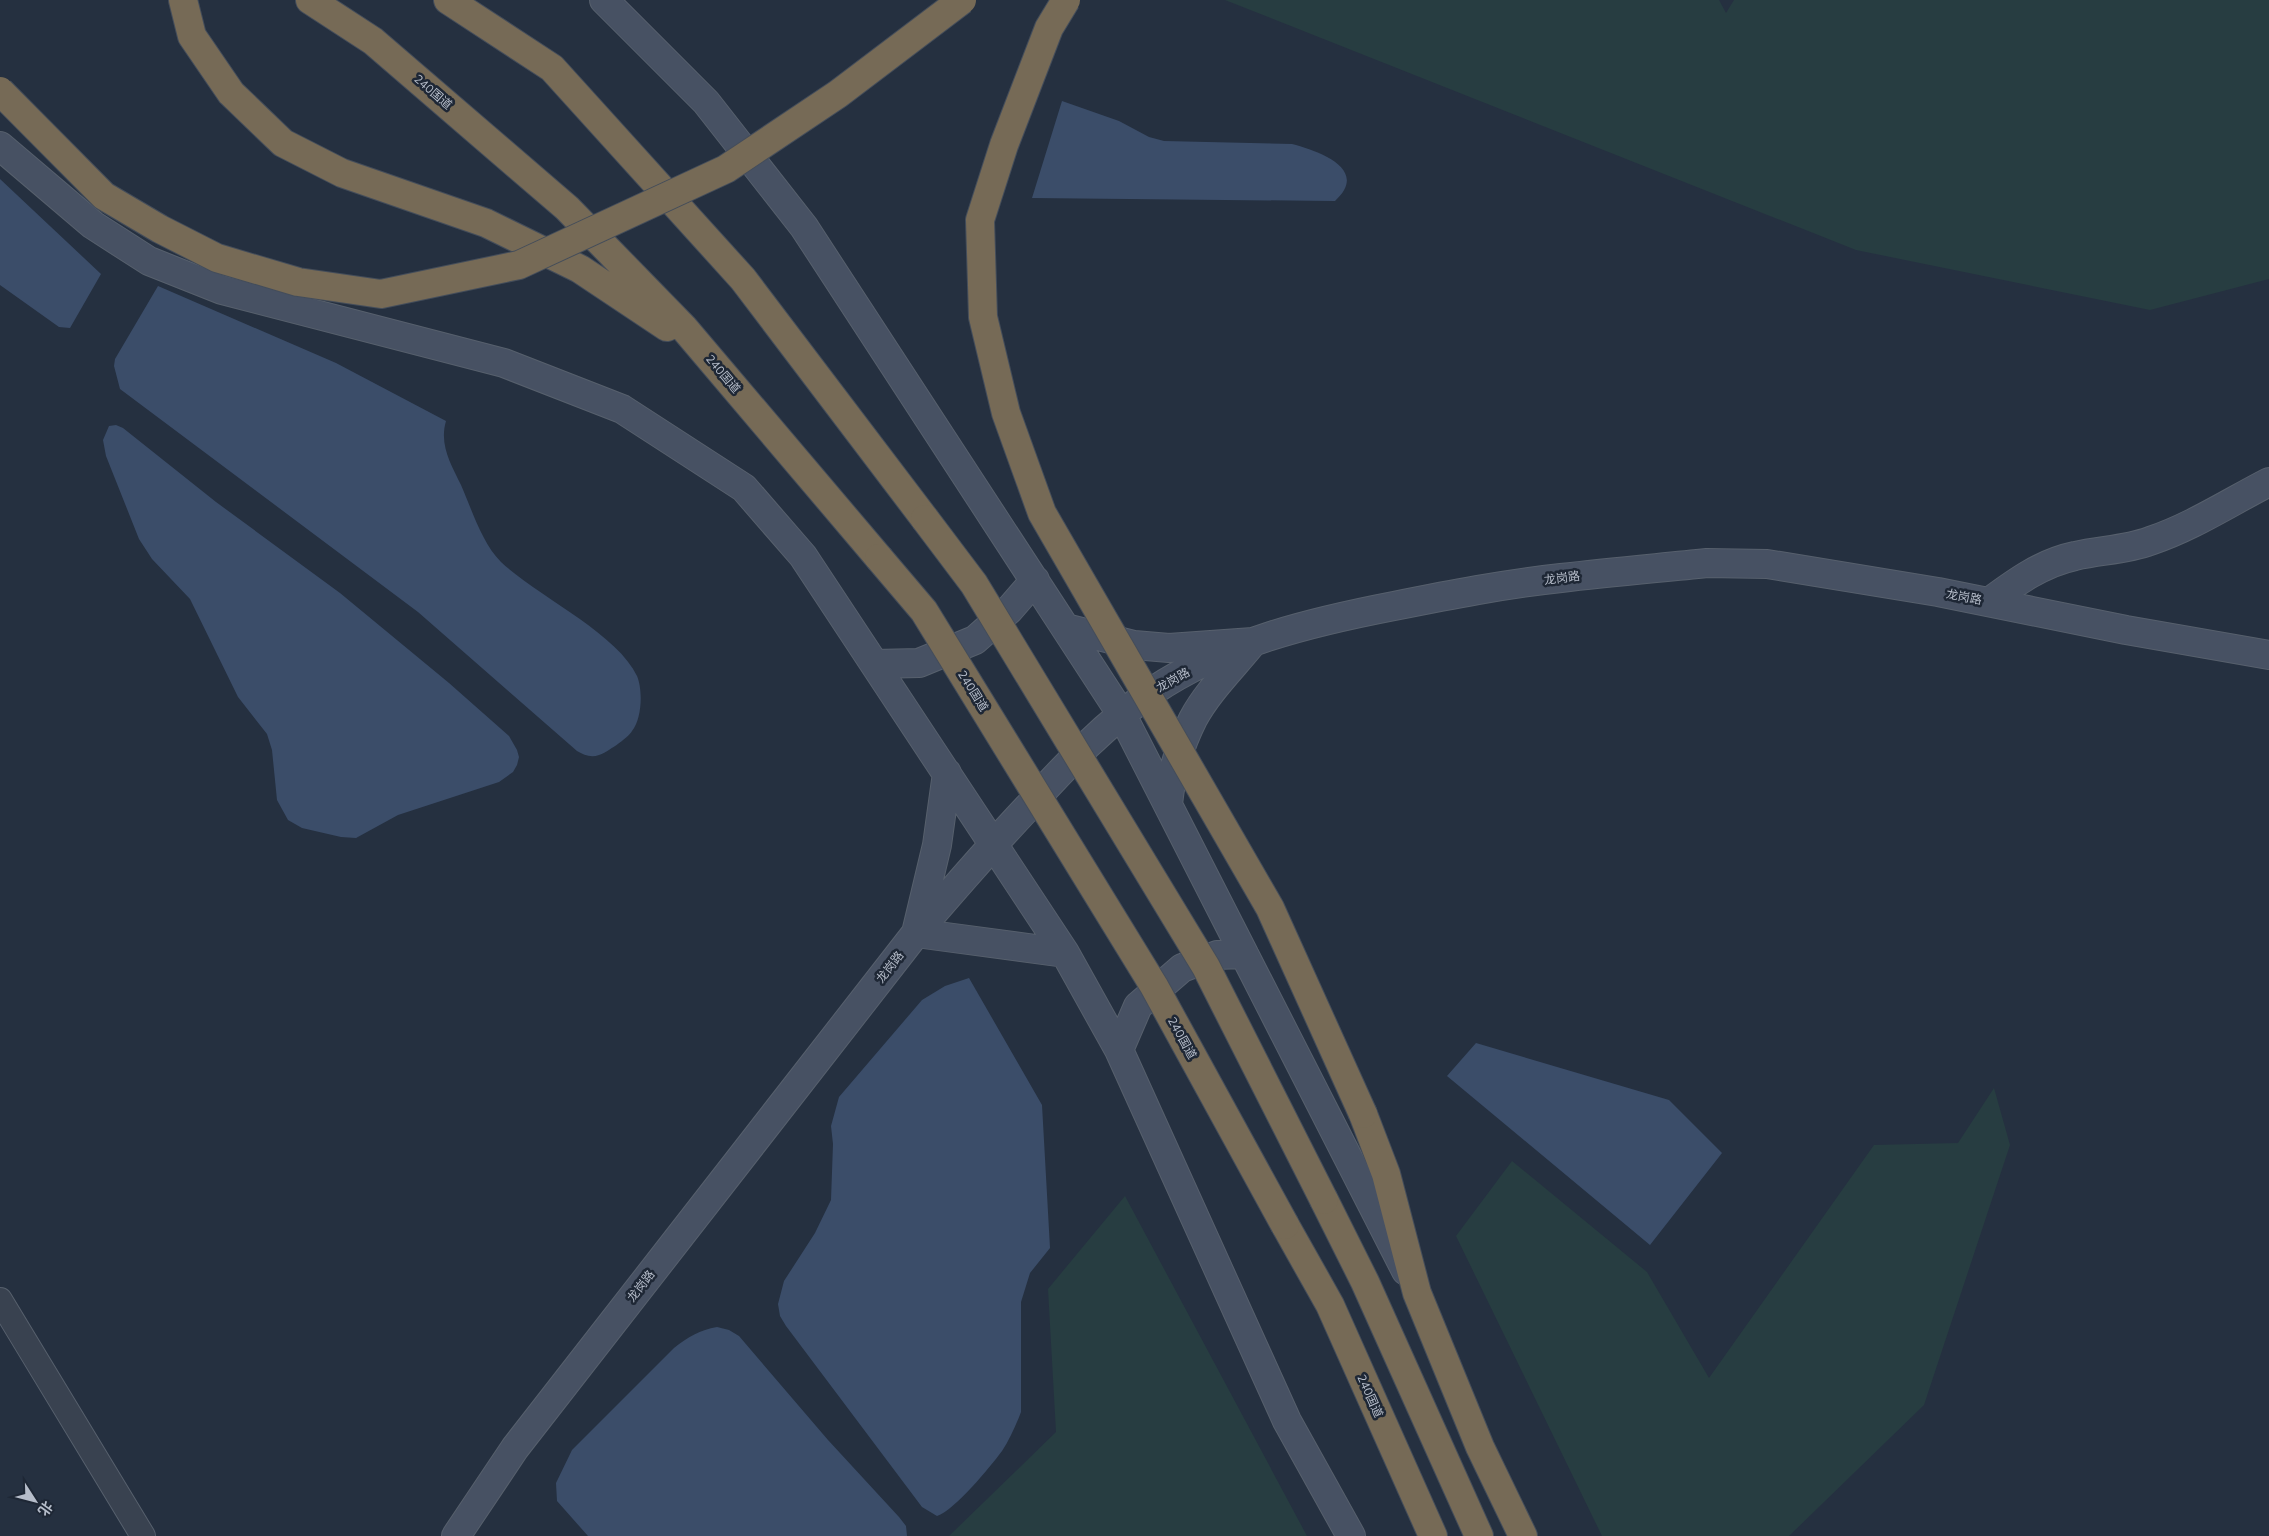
<svg xmlns="http://www.w3.org/2000/svg" width="2269" height="1536" viewBox="0 0 2269 1536" font-family="'Nunito Sans','Noto Sans SC',sans-serif">
<style>
.green{fill:#273d41}
.water{fill:#3b4d69}
.lines{fill:none;stroke-linecap:round;stroke-linejoin:round}
.street-casing{stroke:#57606d;stroke-width:26}
.secondary-casing{stroke:#57606d;stroke-width:30}
.highway-casing{stroke:#444d5a;stroke-width:30}
.street{stroke:#394250;stroke-width:24}
.secondary{stroke:#475163;stroke-width:28}
.highway{stroke:#766a56;stroke-width:28}
.highway-bridge-casing{stroke:#444d5a;stroke-width:30;stroke-linecap:butt}
.highway-bridge{stroke:#766a56;stroke-width:28}
.labels{text-anchor:middle;stroke-width:5;stroke-linejoin:round;paint-order:stroke}
.street-label{font-size:12px;fill:#b6bdca;stroke:#1e2735}
</style>
<rect width="100%" height="100%" fill="#253040"/>
<path class="green" d="M1225,0H1719L1726,13L1734,0H2269V279L2150,310L1856,250Z
M1994,1088L2010,1145L1924,1405L1789,1536H1602L1456,1236L1512,1161L1647,1272L1709,1378L1874,1145L1958,1143Z
M1125,1196L1307,1536H949L1056,1432L1048,1289Z"/>
<path class="water" d="M1062,101L1119,121L1149,137L1164,141L1292,144C1319,151 1370,169 1335,201L1032,198Z
M0,179L101,274L70,328L59,327L0,285Z
M158,286L336,363L446,421C439,445 451,464 461,485C472,510 482,543 501,562C537,596 617,633 637,676C643,690 642,719 632,731C628,738 606,753 599,755C591,758 584,755 577,751L418,612L120,389L114,366L115,359Z
M116,425L123,428L216,502L340,593L449,683L509,736L517,750L519,757L517,765L513,772L499,782L398,815L356,838L341,837L302,828L288,820L277,800L272,750L267,734L238,697L190,599L152,559L139,539L106,456L103,440L109,426Z
M969,978L1042,1105L1050,1248L1030,1273L1021,1302V1412C1016,1425 1010,1439 1002,1451C990,1467 955,1510 937,1516L922,1507L786,1326L780,1316L778,1304L784,1281L815,1233L831,1200L833,1144L831,1126L839,1097L922,1000L945,986Z
M1476,1043L1669,1100L1722,1153L1650,1245L1447,1076Z
M717,1327L729,1330L739,1336L828,1440L899,1517L906,1526L907,1536H588L557,1501L556,1483L572,1450L674,1348C688,1337 700,1330 717,1327Z"/>
<g class="lines">
<g class="street-casing">
<path id="street" d="M0,1300L143,1536"/>
</g>
<g class="secondary-casing">
<path id="secondary" d="M604,0L706,102L804,227L1122,715L1406,1271
M0,146L93,225L149,261L222,290L504,363L622,409L744,488L803,556L1065,953L1119,1050L1287,1421L1351,1536
M1989,602C2016,582 2042,563 2075,556C2100,550 2126,550 2150,541C2192,527 2230,502 2269,482
M1066,628L1134,645L1169,648L1253,642C1233,667 1208,691 1193,719C1180,745 1171,775 1168,804
M875,664L919,663L975,640L1009,610L1035,580
M947,773L937,845L916,933L1065,953
M1119,1050L1138,1006L1182,968L1217,955L1244,954
M456,1536L515,1448L916,933C953,890 990,847 1029,806C1066,765 1107,722 1153,691C1224,643 1311,622 1394,606C1449,595 1505,584 1561,578C1610,572 1659,568 1707,563L1767,564L1938,592L2126,630L2269,655"/>
</g>
<g class="highway-casing">
<path id="highway" d="M183,0L192,36L231,93L283,143L342,173L486,223L580,269L667,327
M310,0L373,41L567,208L684,328L879,558
M448,0L552,68L743,279L925,519
M1363,1114L1386,1174L1417,1293L1480,1447L1523,1536
M1324,1200L1365,1282L1479,1536
M1285,1225L1330,1305L1433,1536"/>
</g>
<use href="#street" class="street"/>
<use href="#secondary" class="secondary"/>
<use href="#highway" class="highway"/>
<g class="highway-bridge-casing">
<path id="highway-bridge" d="M1066,0L1049,28L1004,145L980,220L983,317L1006,413L1042,513L1270,908L1363,1114
M0,91L104,196L160,229L217,258L298,282L381,294L519,265L726,169L838,94L962,0
M925,519L974,584L1206,967L1324,1200
M879,558L924,611L1154,986L1285,1225"/>
</g>
<use href="#highway-bridge" class="highway-bridge"/>
</g>
<g class="labels">
<g class="street-label">
<text transform="translate(433 92) rotate(41)" y="4">240国道</text>
<text transform="translate(723 374) rotate(50)" y="4">240国道</text>
<text transform="translate(1562 578) rotate(-7)" y="4">龙岗路</text>
<text transform="translate(1964 597) rotate(11)" y="4">龙岗路</text>
<text transform="translate(1173 680) rotate(-29)" y="4">龙岗路</text>
<text transform="translate(973 691) rotate(58)" y="4">240国道</text>
<text transform="translate(890 967) rotate(-52)" y="4">龙岗路</text>
<text transform="translate(1182 1038) rotate(61)" y="4">240国道</text>
<text transform="translate(641 1286) rotate(-52)" y="4">龙岗路</text>
<text transform="translate(1370 1396) rotate(66)" y="4">240国道</text>
</g>
</g>
<g transform="translate(35 1501) rotate(126)" stroke="#1e2735" stroke-width="4" paint-order="stroke">
<path d="M0-4L9 19L0 12L-9 19Z" fill="#b6bdca"/>
<text y="-8" font-size="14" font-weight="bold" text-anchor="middle" fill="#b6bdca">北</text>
</g>
</svg>
